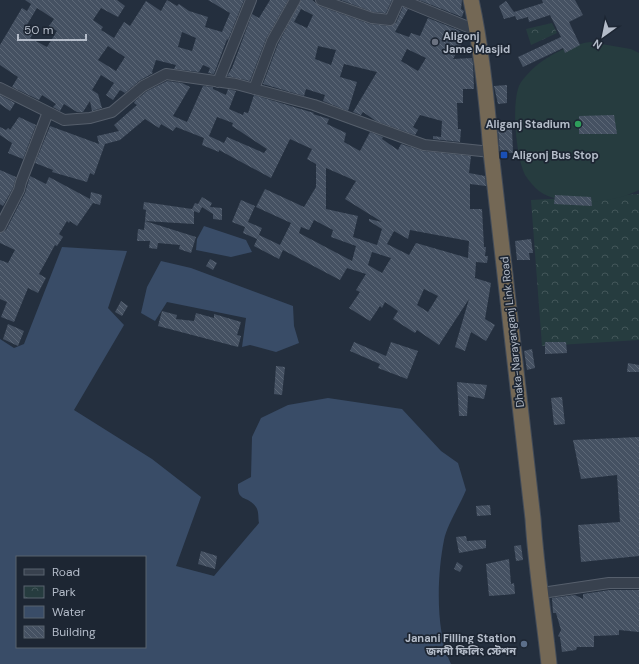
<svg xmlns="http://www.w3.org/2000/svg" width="639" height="664" viewBox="0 0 639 664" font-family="'DM Sans','Noto Sans Bengali',sans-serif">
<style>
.park{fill:url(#park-crowns)}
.garden{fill:#263c3f}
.water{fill:#394c67;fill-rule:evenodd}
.building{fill:url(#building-back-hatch);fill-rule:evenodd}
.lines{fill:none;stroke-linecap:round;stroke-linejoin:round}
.minor-casing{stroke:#565f6c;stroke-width:12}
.highway-casing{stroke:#434c59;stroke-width:17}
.minor{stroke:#38414e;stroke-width:10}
.highway{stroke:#746855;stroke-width:15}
.worship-dot{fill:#6b7280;stroke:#1d2633;stroke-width:1.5}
.leisure-dot{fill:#2e9e5b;stroke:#1d2633;stroke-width:1.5}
.transit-dot{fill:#1a4fb4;stroke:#1d2633;stroke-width:1.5}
.service-dot{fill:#5c6f8a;stroke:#1d2633;stroke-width:1.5}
.labels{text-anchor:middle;stroke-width:3.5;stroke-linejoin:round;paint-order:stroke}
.poi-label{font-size:11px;font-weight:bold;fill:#b4bcc9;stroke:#1d2633;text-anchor:start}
.street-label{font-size:11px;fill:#b4bcc9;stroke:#1d2633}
</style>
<defs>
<pattern id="park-crowns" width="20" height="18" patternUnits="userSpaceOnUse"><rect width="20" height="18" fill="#263c3f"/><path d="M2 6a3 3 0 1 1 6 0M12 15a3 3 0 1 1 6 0" fill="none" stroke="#435659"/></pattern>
<pattern id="building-back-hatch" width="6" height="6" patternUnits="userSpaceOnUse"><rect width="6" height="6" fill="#455162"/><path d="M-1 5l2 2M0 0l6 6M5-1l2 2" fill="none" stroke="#5d6877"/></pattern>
</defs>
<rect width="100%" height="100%" fill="#242f3e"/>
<path class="park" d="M552,23L557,33L531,45L526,29Z
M639,194V340L542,346L531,200Z"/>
<path class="garden" d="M590,42L631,49L639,53V190C615,203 562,208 539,191C534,187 529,181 525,175C516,158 510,98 521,82C537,60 563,46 590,42Z"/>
<path class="water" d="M204,226L246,240L252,252L231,257L196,250L197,239Z
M62,247L127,251L108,308L124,325L74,410L152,459L201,497L176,566L214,576L259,523C258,518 259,511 256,507C248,495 237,503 238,484L251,477L252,437L261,418L288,405L328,398L402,409L441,451L458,463L466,490C460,505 447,525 444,540C437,575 435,632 451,664H0V339L14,348L24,344ZM17,557H145V647H17Z
M161,261L191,268L293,306L294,326L299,343L276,352L250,345L242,347L246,318L167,302L155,321L141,313L147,287Z"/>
<path class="building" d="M25,0H117L125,6L118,17L101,8L93,20L103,27L101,30L114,38L124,22L130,26L146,1L161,11L167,0L177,6L179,4L189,11L208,17L205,27L222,32L230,13L208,0H244L228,40L227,39L214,74L208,73L210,68L203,65L199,72L174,69L176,65L156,60L152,72L153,73L139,81L125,93L120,90L113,100L106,95L114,83L101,75L92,90L98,94L102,108L92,111L90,101L83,112H77L64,104L60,111L53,107L56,104L42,95L39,100L12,87L18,77L0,65V45L22,8L27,11L31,4ZM37,8L54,19L49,26L57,31L47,47L30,38L34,33L25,28ZM182,32L196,38L192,51L178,47ZM108,46L125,57L116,71L98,60Z
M270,0H288L266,39L250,81L227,76L232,68L252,14L259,18Z
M301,0H312L319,6L370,24L389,26L396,23L403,7L408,9L395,32L409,37L411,33L420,36L428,18L458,30L466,36L453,59L472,58L473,63L474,89H463V103H457L458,129H461L460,142L433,139V136L441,137L442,121L420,115L413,127L418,130L415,135L376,121L363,112L361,115L353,112L377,72L344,64L340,77L357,82L348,111L323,101L325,95L306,89L304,96L263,84L278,44ZM301,9L313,15L307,28L294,22ZM318,46L336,50L331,65L315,59ZM407,49L426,58L418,71L401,61Z
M341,0H392L386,13L373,12Z
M419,0H462L461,9L464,11L462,17Z
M542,0H575L583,15L569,22L580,45L565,53L563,48L523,67L518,57L561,37L550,15L529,22L528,17L517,20L515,16L504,19L499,6L506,1L514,12L543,3Z
M167,81L182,83L190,87L173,116L187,122L203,86L213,87V89L226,95L228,89L236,91L229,109L243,115L244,112L248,113L254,95L314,113L313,114L329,119L327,124L346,133L344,142L360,151L370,132L383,137L382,139L398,150L401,144L423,151L471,156L469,173L485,176L486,186L470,184V209H482L484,247H486L485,256H488L487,263L476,262L475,278L491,283L485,319L495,325L486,341L471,332L465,351L455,347L469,299L439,345L417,330L415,333L393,319L398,311L385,302L382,308L380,306L370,321L349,308L360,292L356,290L366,274L347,268L340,280L283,250L279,259L254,246L259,235L280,245L291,223L256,207L265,189L304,207L316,187V164L307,159L312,149L290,139L271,178L219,150V152L202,145L204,138L176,127L173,131L161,124L159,128L145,119L120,140L105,144L94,175L90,173L87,182L52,172L53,170L35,163L50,126L99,144L97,136L119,131L114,125L137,105L134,103L135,101L147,91ZM217,117L233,123L232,126L267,149L264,153L227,137L224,143L209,136ZM326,168L356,181L345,199L382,222L369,219V221L382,229L377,245L353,237L358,216L326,209ZM314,220L333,230L331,237L356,246L352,261L299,233L301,227L309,230ZM410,230L469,241L468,258L416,243L409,255L387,244L394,231L408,239ZM372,252L391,258L382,273L368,265ZM424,289L438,296L428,312L417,305Z
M507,85V103L498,104L494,86Z
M0,95L15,103L10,111L0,104Z
M614,115L617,134H579V116Z
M19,117L36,125L23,159L8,153L12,143L0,135V127L6,130L8,128L10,130Z
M512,129L513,153H500L498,130Z
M0,170L16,177L13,188L3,206L0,204Z
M30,176L46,184L49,177L90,199L91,192L102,195L100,205L93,203L77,226L70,221L69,223L67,221L59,234L63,237L57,246L55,245L39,274L46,278L38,293L28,288L14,322L1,317L7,302L0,299V260L8,263L15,250L0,243V233L6,230L25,193Z
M555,195L591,197L592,206L554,204Z
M202,197L212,203L210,207L222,208V220L213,219V214L202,207L199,213L194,211V224L145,221L146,210L143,209L144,202L192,209L195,203L198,204Z
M241,200L255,206L248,222L262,228L257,239L243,233L245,227L232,222Z
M145,221L196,237L191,253L179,249L180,245L158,243L157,249L149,248L150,241H137L138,229L144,230Z
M531,239L533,253H529L530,260H517L515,241Z
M210,259L217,263L213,270L206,266Z
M121,301L128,306L122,316L115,312Z
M162,311L177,315L176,319L194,321L196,313L214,318V314L241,322L237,335L241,336L238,347L158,326Z
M8,324L24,331L18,346L3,339Z
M354,342L386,356L391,342L418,351L407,379L378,368L380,364L350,351Z
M545,342H566L567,353L545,354Z
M532,349L535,368L527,370L524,351Z
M628,363L639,365V372H627Z
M276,366L285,367L282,395L274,394Z
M457,382L487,385L484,399L468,396L467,416H459Z
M562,397L565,424L554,425L551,398Z
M639,437V556L581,562L578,525L620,522L617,475L581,479L573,440Z
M490,505L491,515L477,516L476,506Z
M466,536L467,541L486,540V548L459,553L456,537Z
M521,545L523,560L516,561L514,546Z
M201,551L217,556L215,569L198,564Z
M509,559L511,584L514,583L515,594L489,596L486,564Z
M457,562L463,566L460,572L454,569Z
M610,590H639V632L619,630V635L594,636V647H577L576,650L562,652L560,637L558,636L561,630L556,613H553L552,598L575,595L583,599V594Z"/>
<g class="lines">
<g class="minor-casing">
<path id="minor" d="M321,0L372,18L390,20L399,0
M402,0L478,31
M218,82L251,0
M0,88L64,120L90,118L112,112L143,86L166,74L236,84L314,105L424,145L491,152
M254,89L272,41L295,0
M0,227L19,190L21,182L48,112
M542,593L609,583H639"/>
</g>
<g class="highway-casing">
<path id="highway" d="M471,0C482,50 487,101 491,152L533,519C536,568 544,616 549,664"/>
</g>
<use href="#minor" class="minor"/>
<use href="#highway" class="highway"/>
</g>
<circle class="worship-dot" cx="435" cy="42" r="4"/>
<circle class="leisure-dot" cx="578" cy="124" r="4"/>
<rect class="transit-dot" x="500" y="151" width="8" height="8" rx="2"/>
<circle class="service-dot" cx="524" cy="644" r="4"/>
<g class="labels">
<g class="poi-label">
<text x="443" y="40">Aligonj<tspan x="443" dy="13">Jame Masjid</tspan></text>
<text x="570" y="128" text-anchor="end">Aliganj Stadium</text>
<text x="512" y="159">Aligonj Bus Stop</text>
<text x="516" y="642" text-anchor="end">Janani Filling Station<tspan x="516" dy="13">জননী ফিলিং স্টেশন</tspan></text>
</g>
<g class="street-label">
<text transform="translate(512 332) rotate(-96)" y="4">Dhaka-Narayanganj Link Road</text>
</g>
</g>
<rect x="16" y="556" width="130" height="92" fill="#1d2633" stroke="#59626f"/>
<rect x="24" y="569" width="20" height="6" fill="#38414e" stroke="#59626f"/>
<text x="52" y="576" font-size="12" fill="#b4bcc9">Road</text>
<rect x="24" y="586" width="20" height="12" fill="url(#park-crowns)" stroke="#59626f"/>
<text x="52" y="596" font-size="12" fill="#b4bcc9">Park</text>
<rect x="24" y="606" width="20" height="12" fill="#394c67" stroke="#59626f"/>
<text x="52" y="616" font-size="12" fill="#b4bcc9">Water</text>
<rect x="24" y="626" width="20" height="12" fill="url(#building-back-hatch)" stroke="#59626f"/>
<text x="52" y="636" font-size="12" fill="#b4bcc9">Building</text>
<g transform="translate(603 36) rotate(213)" stroke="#1d2633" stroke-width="3" paint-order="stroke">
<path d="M0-3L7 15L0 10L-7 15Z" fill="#b4bcc9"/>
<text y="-6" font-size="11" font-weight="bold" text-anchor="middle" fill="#b4bcc9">N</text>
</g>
<path d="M18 34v6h68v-6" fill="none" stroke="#b4bcc9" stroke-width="2"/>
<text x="24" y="34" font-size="12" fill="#b4bcc9" stroke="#1d2633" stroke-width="3" paint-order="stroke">50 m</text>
</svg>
